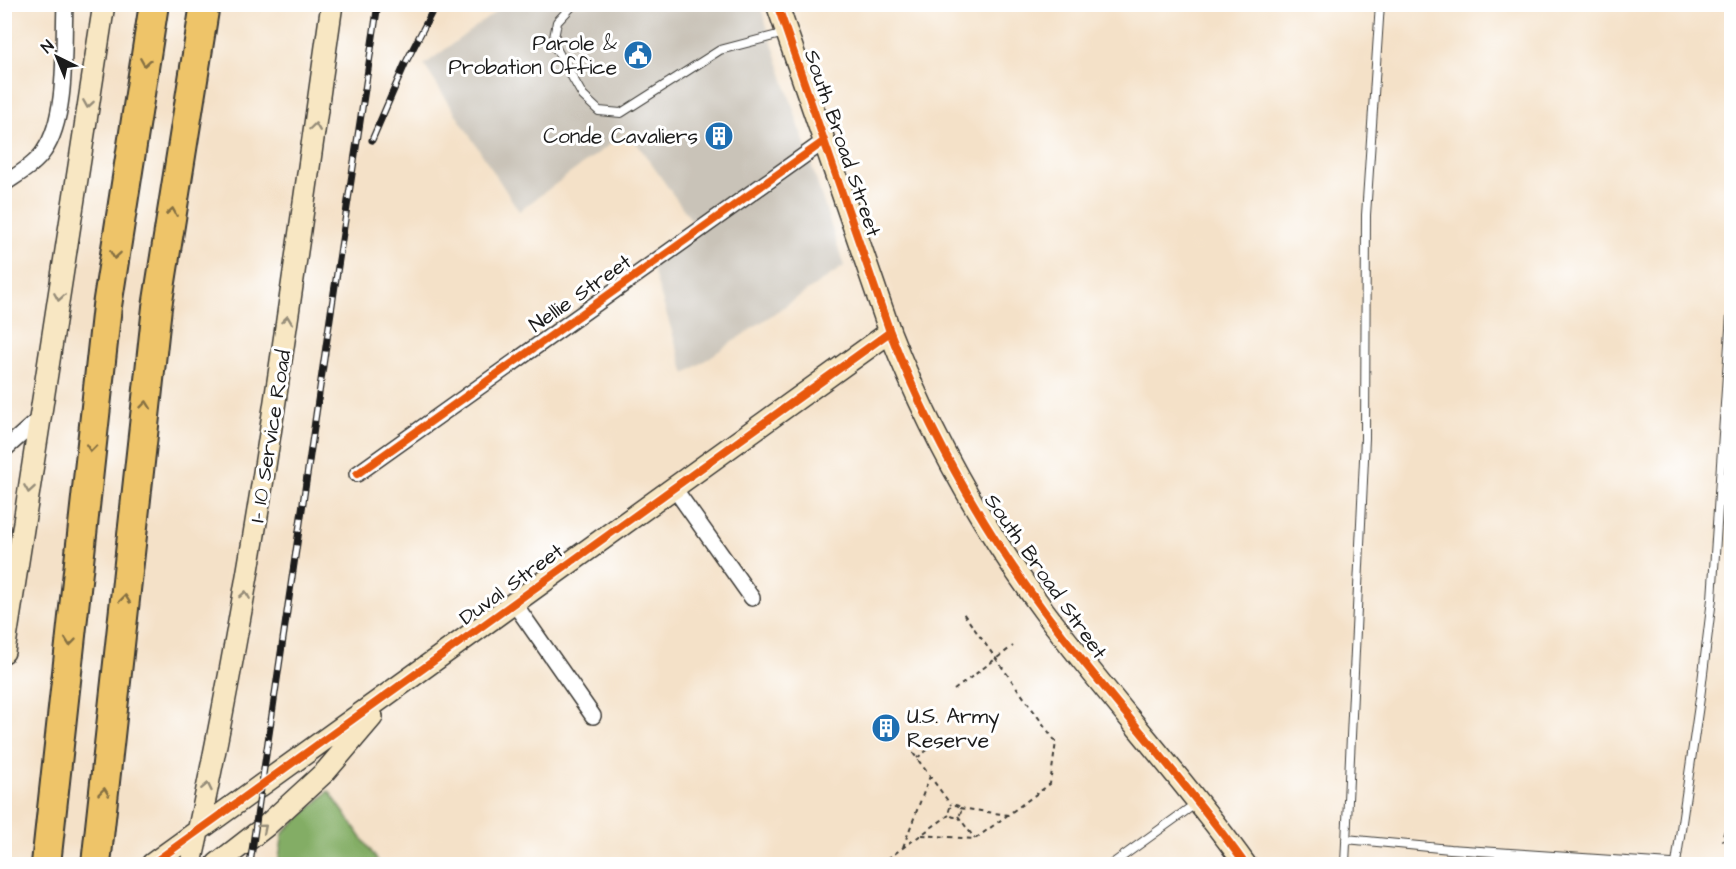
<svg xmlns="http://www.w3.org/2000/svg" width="1736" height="869" viewBox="0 0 1736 869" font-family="'Architects Daughter',sans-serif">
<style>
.industrial{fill:#c9c3b8}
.forest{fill:#83ad65;stroke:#506440;stroke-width:1.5}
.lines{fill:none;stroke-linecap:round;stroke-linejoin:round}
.lane-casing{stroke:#3c3a36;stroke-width:10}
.street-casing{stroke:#3c3a36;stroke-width:18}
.secondary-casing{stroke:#3c3a36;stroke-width:24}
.highway-casing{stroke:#3c3a36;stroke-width:32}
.path{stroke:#3c3a36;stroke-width:2;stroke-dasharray:4.5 4.5;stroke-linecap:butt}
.lane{stroke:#fff;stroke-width:8}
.street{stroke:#fff;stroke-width:15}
.secondary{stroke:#f8e7c3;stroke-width:21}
.highway{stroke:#eec469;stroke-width:28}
.rail-casing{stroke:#1c1c1c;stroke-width:7}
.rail{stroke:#fff;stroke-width:4.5;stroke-dasharray:14;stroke-linecap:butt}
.cycleway-casing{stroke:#fff;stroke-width:11}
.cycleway{stroke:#e8590c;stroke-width:8}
.oneway{stroke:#857042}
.oneway2{stroke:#958c78}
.labels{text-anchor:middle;stroke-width:6;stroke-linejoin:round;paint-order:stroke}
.poi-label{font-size:21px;fill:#1c1c1c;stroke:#fff;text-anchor:end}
.street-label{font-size:21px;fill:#1c1c1c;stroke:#fff}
</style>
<rect width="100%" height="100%" fill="#fff"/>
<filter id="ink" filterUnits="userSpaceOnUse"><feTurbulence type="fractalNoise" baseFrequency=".0167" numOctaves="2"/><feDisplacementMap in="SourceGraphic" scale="12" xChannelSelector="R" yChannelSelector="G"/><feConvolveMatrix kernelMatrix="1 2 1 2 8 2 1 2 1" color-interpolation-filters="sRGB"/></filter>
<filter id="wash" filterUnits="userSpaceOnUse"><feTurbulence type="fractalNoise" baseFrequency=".008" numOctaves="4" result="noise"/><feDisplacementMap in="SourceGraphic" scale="24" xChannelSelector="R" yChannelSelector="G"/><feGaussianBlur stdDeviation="1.35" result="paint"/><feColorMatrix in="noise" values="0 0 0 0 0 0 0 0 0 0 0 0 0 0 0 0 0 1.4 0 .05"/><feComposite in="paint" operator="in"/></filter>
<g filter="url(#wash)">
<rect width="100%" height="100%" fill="#f4e1c8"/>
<path class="industrial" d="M505,5H760L844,266L685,374L649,257L694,224L628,131L519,211L424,65Z"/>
<path class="forest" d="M329,791L380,864H278L283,833Z"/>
</g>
<g filter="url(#ink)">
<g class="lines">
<g class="lane-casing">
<path id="lane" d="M574,4L557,22L553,43L583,96L599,111L621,113L720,50L785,33
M1346,839L1450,849L1671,864
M1112,864L1198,802
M1345,864L1365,438L1366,215L1380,4
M1676,864L1700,698L1712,599L1732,299"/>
</g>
<g class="street-casing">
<path id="street" d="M4,184C18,174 35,165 44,151C68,117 63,46 65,4
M4,450L40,418
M357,474L823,142
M674,488L752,598
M514,603L593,716"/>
</g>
<g class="secondary-casing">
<path id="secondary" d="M777,4L890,332C929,432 980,524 1044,611C1108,697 1182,776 1245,864
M4,652L104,4
M152,864L890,332
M191,864C254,581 291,292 332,4
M217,864L266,826L326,771L372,717"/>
</g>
<g class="highway-casing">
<path id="highway" d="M46,864L107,306L154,4
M96,864L157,307L205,4"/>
</g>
<path class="path" d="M954,690L1013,646
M913,753L951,805
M917,758L930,748
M1732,759V773
M949 811a6 6 0 1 1 12 0a6 6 0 1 1-12 0Z
M1732,805L1722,840L1732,843
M960,808L1008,815
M958,816L975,839
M922,835L975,839L1050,784L1056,742L963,613
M903,847L930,776
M880,864L949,815"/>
<use href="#lane" class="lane"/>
<use href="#street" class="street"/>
<use href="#secondary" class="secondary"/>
<use href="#highway" class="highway"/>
<g class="rail-casing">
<path id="rail" d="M372,140L405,64L436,4
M250,864L331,312L378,4"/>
</g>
<use href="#rail" class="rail"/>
<g class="cycleway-casing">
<path id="cycleway" d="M777,4L890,332C929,432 980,524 1044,611C1108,697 1182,776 1245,864
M357,474L823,142
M152,864L890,332"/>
</g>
<use href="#cycleway" class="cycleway"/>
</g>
<defs><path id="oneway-chevron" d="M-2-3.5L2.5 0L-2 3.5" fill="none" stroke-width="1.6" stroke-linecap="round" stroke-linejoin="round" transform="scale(1.5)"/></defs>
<g class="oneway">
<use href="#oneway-chevron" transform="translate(145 62) rotate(99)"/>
<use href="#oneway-chevron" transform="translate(172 212) rotate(-81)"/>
<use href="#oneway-chevron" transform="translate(115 255) rotate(99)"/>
<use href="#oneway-chevron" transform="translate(146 405) rotate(-84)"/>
<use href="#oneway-chevron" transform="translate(91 448) rotate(96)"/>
<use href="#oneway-chevron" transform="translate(125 599) rotate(-84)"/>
<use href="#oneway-chevron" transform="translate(70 642) rotate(96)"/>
<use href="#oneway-chevron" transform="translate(104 792) rotate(-84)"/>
</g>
<g class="oneway2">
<use href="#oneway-chevron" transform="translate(88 104) rotate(99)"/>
<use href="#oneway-chevron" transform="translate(315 127) rotate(-82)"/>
<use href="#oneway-chevron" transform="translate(59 297) rotate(99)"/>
<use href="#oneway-chevron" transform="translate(287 320) rotate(-82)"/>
<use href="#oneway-chevron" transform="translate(29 489) rotate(99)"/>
<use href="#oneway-chevron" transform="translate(245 595) rotate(-81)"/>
<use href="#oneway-chevron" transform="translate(207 787) rotate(-78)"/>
<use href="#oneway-chevron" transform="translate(263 828) rotate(-40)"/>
</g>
</g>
<defs>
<g id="civic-disc" transform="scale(1.5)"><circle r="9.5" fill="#1f6fb2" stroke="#fff"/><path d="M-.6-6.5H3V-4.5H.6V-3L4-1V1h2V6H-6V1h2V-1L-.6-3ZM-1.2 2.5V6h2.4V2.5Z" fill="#fff"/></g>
<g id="building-disc" transform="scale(1.5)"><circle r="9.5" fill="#1f6fb2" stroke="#fff"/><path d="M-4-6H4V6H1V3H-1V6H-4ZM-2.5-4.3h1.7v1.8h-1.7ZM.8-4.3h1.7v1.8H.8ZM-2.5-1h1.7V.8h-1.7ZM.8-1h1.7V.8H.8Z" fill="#fff"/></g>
</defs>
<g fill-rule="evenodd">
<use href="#civic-disc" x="638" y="55"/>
<use href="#building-disc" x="719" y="136"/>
<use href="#building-disc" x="886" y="728"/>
</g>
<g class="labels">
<g class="poi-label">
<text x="617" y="50">Parole &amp;<tspan x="617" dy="24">Probation Office</tspan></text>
<text x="698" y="143">Conde Cavaliers</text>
<text x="907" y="723" text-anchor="start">U.S. Army<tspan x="907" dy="24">Reserve</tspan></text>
</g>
<g class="street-label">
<text transform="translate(843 143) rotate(71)" y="7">South Broad Street</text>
<text transform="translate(580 293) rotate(-35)" y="7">Nellie Street</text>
<text transform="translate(270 436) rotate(-81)" y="7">I- 10 Service Road</text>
<text transform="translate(1046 576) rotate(55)" y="7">South Broad Street</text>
<text transform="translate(511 584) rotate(-36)" y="7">Duval Street</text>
</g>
</g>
<rect width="1736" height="869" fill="none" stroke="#fff" stroke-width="24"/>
<g transform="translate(57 57) rotate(317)" stroke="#ffffff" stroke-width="4.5" paint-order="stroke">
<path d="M0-4.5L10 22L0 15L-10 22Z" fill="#1c1c1c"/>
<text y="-9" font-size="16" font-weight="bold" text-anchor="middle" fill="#1c1c1c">N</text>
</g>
</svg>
